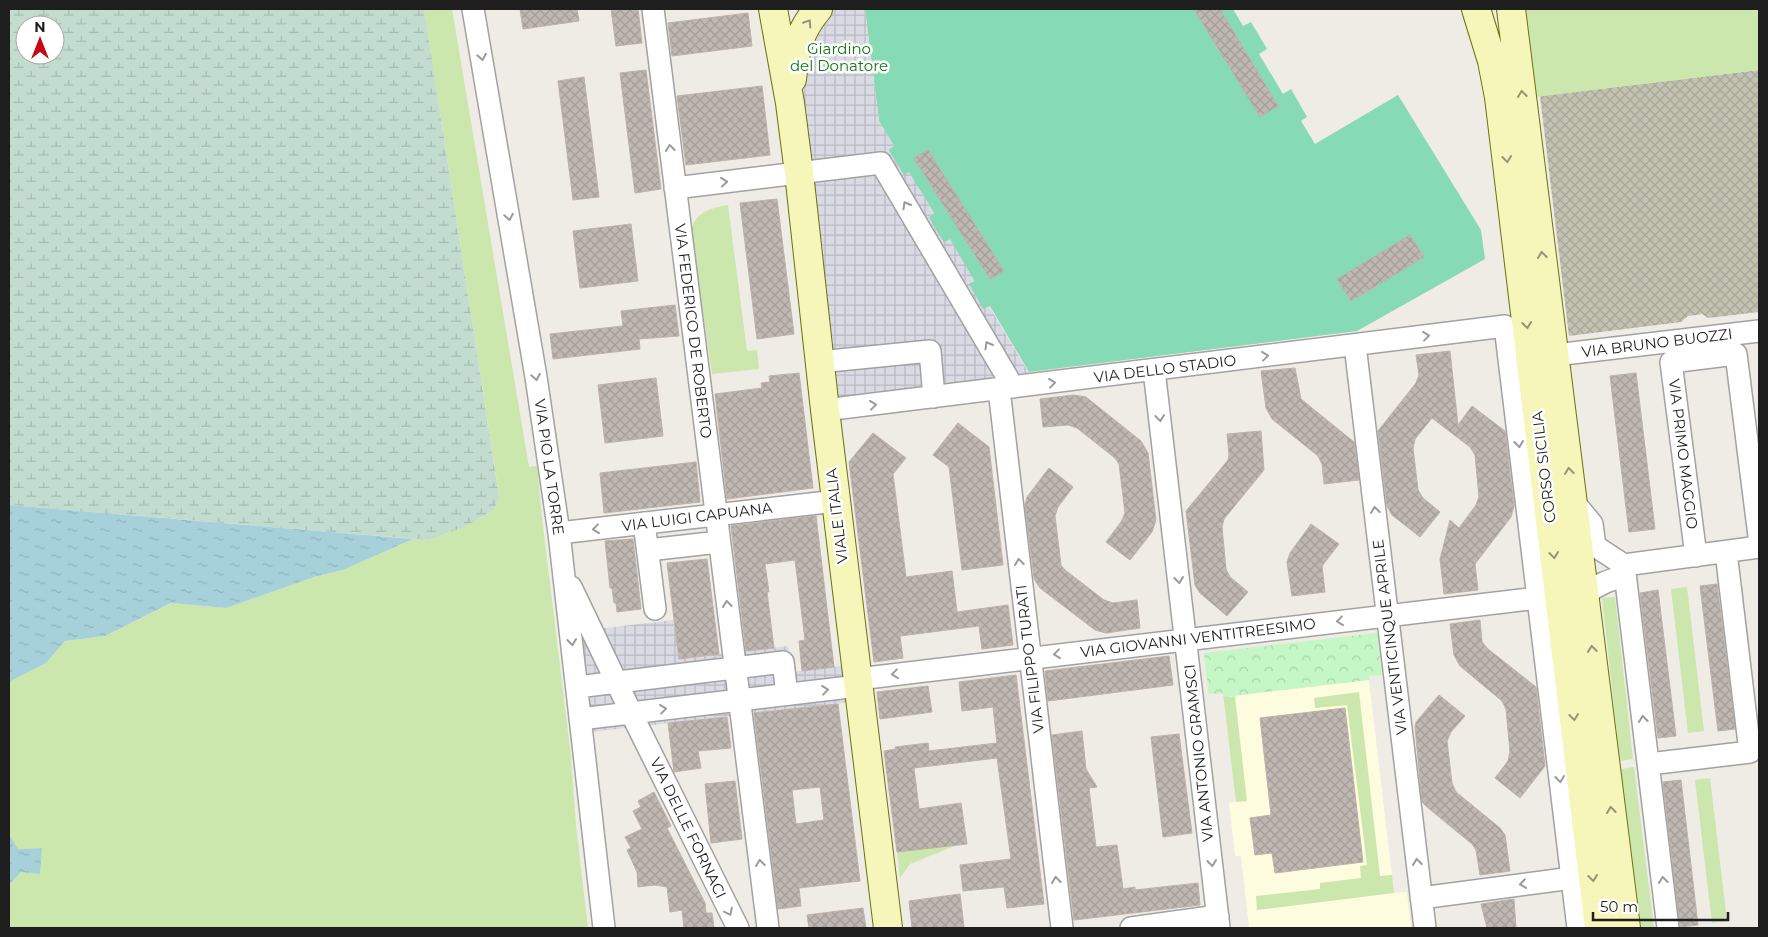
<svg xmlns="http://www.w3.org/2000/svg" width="1768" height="937" viewBox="0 0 1768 937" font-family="Montserrat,sans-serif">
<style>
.education{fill:#fdfcdf}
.construction{fill:url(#construction-cross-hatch)}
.grass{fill:#cce7ad}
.wetland{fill:url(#wetland-marsh);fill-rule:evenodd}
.park{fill:url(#park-crowns)}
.pitch{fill:#86dab6}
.plaza{fill:url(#plaza-grid)}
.water{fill:url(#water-ripples)}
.building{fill:url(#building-cross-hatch);stroke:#c0b1a8;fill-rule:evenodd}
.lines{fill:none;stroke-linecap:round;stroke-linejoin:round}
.minor-casing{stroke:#a2a2a2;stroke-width:24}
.secondary-casing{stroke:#6a710a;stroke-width:30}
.minor{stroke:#fff;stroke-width:21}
.secondary{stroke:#f6f6bb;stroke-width:28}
.oneway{stroke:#959574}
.oneway2{stroke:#9a9a9a}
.labels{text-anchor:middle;stroke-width:5;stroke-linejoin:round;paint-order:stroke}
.park-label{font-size:15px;fill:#117814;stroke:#fff}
.street-label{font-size:15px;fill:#1e1e1e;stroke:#fff}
</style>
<defs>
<pattern id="construction-cross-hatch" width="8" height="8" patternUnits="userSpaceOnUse" patternTransform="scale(1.25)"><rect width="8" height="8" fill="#c3c2b1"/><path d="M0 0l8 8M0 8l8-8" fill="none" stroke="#a7a698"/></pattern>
<pattern id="wetland-marsh" width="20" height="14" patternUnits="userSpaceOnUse" patternTransform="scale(1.25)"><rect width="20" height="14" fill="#c2dccf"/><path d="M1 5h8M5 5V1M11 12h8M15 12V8" fill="none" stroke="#a6bcb1"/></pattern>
<pattern id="park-crowns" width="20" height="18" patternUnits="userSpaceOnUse" patternTransform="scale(1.25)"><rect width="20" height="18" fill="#c4f7c5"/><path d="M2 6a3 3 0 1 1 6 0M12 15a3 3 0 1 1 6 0" fill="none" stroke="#a8d3a9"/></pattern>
<pattern id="plaza-grid" width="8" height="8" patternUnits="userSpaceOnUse" patternTransform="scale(1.25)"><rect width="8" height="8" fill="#d9dae4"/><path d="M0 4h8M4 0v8" fill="none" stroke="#babbc3"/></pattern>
<pattern id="water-ripples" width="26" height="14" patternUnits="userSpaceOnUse" patternTransform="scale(1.25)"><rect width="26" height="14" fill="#a7d1da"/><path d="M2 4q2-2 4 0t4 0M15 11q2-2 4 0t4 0" fill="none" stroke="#8fb3bb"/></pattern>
<pattern id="building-cross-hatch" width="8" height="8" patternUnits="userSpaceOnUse" patternTransform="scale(1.25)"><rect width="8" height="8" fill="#bfb7b1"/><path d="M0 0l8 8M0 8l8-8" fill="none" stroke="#a49d98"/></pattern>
</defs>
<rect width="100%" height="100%" fill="#efebe5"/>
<path class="education" d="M1369,680L1394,893L1407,892L1411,928H1249L1241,856H1235L1229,803L1236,801L1224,697Z"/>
<path class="construction" d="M1759,70V312L1708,318L1702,314L1696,315L1688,316L1681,322L1569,336L1540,96Z"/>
<path class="grass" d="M424,9H452L529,467L537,466L542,518L571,757L576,826L588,928H9V885L42,848L18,849L9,834V682L46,663L65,641L105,636L172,603L226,608L317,576L343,570L413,539L429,540L462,528L494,510L499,495Z
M1525,9H1759V70L1535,97Z
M728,205L747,351L757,350L759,369L712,374L691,231C695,212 711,208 728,205Z
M1687,587L1704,731L1688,733L1671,589Z
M1615,597L1633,759L1620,761L1602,598Z
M1204,653L1229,697L1235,696L1247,801L1236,802L1223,693L1209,694Z
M1359,692L1380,876L1392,875L1394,893L1257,910L1256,896L1320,889V883L1361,878L1360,866L1367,865L1347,705L1315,708L1314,698Z
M1634,767L1654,928H1641L1621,769Z
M1710,778L1727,921L1712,923L1695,780Z
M957,845L910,864L900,878L897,852Z"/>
<path class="wetland" d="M9,9H424L499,496L494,510L462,528L429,540L9,505ZM25,25H55V55H25Z"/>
<path class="park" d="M1377,633L1382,675L1369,676V680L1224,697L1223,693L1209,694L1204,653Z"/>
<path class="pitch" d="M865,9H1233L1243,26L1251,22L1267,49L1259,54L1283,94L1291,89L1307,117L1301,121L1315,144L1398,95L1481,230L1485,259L1357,331L1029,372L990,306L983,310L968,284L974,281L949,240L944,243L928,217L934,213L909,173L904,176L888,149L894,146L879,121Z"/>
<path class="plaza" d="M818,9H865L879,121L894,146L888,150L904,175L909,172L934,213L929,217L936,230L944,243L950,239L974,280L969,284L983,309L989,306L1036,385L825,410L790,103Z
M674,620L679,659L788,646L792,672L856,664L860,701L582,733L570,632Z"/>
<path class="water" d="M9,505L413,539L343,570L317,576L226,608L171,603L105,636L65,641L46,663L9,682Z
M9,834L18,849L42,848L40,874L21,872L9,885Z"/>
<path class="building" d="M520,9H577L579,21L523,29Z
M611,9H638L642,43L616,46Z
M1194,9H1220L1278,106L1260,117Z
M748,13L752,46L672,56L668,23Z
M646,70L661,189L635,193L620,73Z
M584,77L599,197L573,200L558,81Z
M762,86L770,155L686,165L677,96Z
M928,150L1004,271L990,279L914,158Z
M777,199L794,334L757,339L740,203Z
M631,224L638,281L580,288L573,231Z
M1410,235L1424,257L1351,301L1337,279Z
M675,305L679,336L639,339L640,349L553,359L550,334L623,326L621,311Z
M1450,351L1458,425L1472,406L1505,431L1514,506L1511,517L1475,564L1478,590L1444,594L1440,559L1450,520L1459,528L1476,505L1479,497L1475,455L1470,447L1432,418L1415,439L1413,448L1418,490L1423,498L1440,512L1420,537L1392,515L1387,506L1378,431L1416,383L1419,375L1416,355Z
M1295,368L1301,399L1354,442L1359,480L1324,484L1322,464L1318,456L1272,419L1266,408L1261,371Z
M799,373L813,488L727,499L715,394L762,388L761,383L770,382L769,376Z
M1636,373L1655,529L1629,532L1610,376Z
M656,378L663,436L605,443L598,385Z
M1074,395L1086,397L1141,441L1148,453L1156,520L1152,532L1130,560L1106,542L1121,522L1125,513L1119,464L1115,458L1077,428L1068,425L1043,427L1040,399Z
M958,423L989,447L1003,565L962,570L949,467L933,455Z
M1261,431L1264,470L1224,519L1222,527L1226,569L1230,577L1248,592L1227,616L1200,593L1195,585L1186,511L1228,460L1229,455L1227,434Z
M873,433L906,458L893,474L906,577L952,571L957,612L1008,605L1013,645L982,649L979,626L900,636L903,658L874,662L849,462Z
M696,462L700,502L604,513L600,473Z
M1049,468L1073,487L1058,507L1055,516L1061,565L1065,570L1104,600L1113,603L1137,600L1140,628L1106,633L1095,630L1040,588L1036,582L1034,578L1025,505L1027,497Z
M816,516L834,667L802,671L799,641L805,640L795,560L765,564L769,592H767L774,648L746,651L731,526Z
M1311,524L1339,544L1322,566L1325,592L1292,596L1287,562L1290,553Z
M633,539L641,609L617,612L616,603H614L612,588H610L605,541Z
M707,559L719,654L679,659L667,563Z
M1717,584L1735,729L1718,731L1700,586Z
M1658,590L1676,736L1658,738L1640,593Z
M1480,620L1482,642L1488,649L1536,687L1545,766L1520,798L1495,778L1508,761L1510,752L1506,709L1502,701L1460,666L1454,655L1450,624Z
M1169,656L1173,685L1048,701L1045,671Z
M1016,675L1044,904L1007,908L1004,887L963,891L960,865L1011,859L997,758L914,768L919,809L961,803L967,844L897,852L884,751L896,749L895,747L928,743L929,751L997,743L993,707L962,711L959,682Z
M928,686L932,712L880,719L877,692Z
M1439,695L1465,716L1451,732L1447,741L1452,783L1456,792L1500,828L1505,835L1510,871L1480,875L1476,850L1472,844L1427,807L1422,802L1415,727L1416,722Z
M838,704L860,881L799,888L801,906L778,909L754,713ZM820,787L824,820L796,824L792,790Z
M1345,708L1363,862L1275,873L1272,853L1255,855L1250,818L1271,815L1260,718Z
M727,717L731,748L698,751L701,768L674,772L668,723Z
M1082,731L1086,769L1097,787L1089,788L1096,847L1117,845L1123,889L1135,887V890L1198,883L1200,905L1074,920L1052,735Z
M1179,734L1192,833L1163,837L1151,737Z
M1681,780L1698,925L1680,927L1663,782Z
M735,781L742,839L711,843L705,784Z
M654,792L671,826L667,828L705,903L706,913H712L714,928H684L682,910L670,912L667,887L655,885L638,887L637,872L627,850L631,848L625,837L642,829L633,811L641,807L638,801Z
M960,894L964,927L912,928L909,901Z
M1514,899L1516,928H1487L1481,904Z
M863,908L866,928H809L807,915Z"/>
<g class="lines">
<g class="minor-casing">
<path id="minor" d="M473,9L536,377L559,533L604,928
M653,9L768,928
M675,188L881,163L1013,387
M1355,345L1425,928
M1555,355L1759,331
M819,362L930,351L934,397
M1154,370L1219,928
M999,389L1062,928
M825,410L1505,326L1578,928
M1573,501L1592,524L1595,546L1624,565L1668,928
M644,523L655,609
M559,533L836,501
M648,550L719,542
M1696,556L1671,362L1736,354L1759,536
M1624,565L1759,547
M571,587L638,727L738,928
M1585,595C1597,584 1610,580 1625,576
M858,679L1538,598
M577,687L783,662L787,694
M580,719L858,686
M1649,764L1750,752L1726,552
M1421,898L1572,878
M1131,928L1218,916"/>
</g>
<g class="secondary-casing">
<path id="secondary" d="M773,9L790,103L799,173L825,410L888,928
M1476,9L1492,61L1499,97L1599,928
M1511,9L1626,928
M792,79C795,51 799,31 818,9"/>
</g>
<use href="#minor" class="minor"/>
<use href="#secondary" class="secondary"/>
</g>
<defs><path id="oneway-chevron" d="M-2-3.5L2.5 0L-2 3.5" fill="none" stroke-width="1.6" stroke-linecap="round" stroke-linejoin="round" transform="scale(1.25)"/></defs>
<g class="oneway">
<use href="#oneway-chevron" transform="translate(808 23) rotate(-57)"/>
<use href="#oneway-chevron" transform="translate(1522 94) rotate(-97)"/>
<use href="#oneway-chevron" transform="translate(1507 159) rotate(83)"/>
<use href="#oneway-chevron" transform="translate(1542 255) rotate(-97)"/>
<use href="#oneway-chevron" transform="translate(1527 325) rotate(83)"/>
<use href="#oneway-chevron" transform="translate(1569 471) rotate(-97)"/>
<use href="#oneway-chevron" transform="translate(1554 555) rotate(83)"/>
<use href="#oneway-chevron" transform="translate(1592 649) rotate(-97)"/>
<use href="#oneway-chevron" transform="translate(1574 717) rotate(83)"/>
<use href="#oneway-chevron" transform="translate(1611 810) rotate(-97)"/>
<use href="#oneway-chevron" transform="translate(1593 878) rotate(83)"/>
</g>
<g class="oneway2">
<use href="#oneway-chevron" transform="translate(482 57) rotate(80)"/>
<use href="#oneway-chevron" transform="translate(670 148) rotate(-97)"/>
<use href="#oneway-chevron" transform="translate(724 182) rotate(-6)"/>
<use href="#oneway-chevron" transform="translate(906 205) rotate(-120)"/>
<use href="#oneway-chevron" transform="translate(509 217) rotate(80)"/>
<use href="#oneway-chevron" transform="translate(1426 336) rotate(-7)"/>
<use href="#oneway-chevron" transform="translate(988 345) rotate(-120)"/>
<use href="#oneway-chevron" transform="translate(1265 356) rotate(-7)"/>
<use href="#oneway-chevron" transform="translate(536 377) rotate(81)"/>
<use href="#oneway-chevron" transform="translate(1052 383) rotate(-7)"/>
<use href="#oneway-chevron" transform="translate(873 405) rotate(-7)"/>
<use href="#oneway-chevron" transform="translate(1160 418) rotate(83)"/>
<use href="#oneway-chevron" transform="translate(1519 444) rotate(83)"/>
<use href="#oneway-chevron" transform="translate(1375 510) rotate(-97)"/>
<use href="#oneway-chevron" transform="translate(596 529) rotate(173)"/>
<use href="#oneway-chevron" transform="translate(1019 562) rotate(-97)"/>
<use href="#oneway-chevron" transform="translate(1179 580) rotate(83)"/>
<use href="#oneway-chevron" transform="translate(727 604) rotate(-97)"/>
<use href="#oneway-chevron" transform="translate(1340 621) rotate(173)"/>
<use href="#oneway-chevron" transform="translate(572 642) rotate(84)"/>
<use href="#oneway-chevron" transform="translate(1057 654) rotate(173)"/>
<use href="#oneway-chevron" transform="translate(895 674) rotate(173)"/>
<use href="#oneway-chevron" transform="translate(825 690) rotate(-7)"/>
<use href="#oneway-chevron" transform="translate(663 709) rotate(-7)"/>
<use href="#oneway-chevron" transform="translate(1643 719) rotate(-97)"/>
<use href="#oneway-chevron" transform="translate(1560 779) rotate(83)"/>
<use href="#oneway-chevron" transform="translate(1417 862) rotate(-97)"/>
<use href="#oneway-chevron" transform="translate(760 863) rotate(-97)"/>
<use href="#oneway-chevron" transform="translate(1212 863) rotate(83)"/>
<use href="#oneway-chevron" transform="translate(1056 880) rotate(-97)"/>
<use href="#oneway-chevron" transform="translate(1663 880) rotate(-97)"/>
<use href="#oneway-chevron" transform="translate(1523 884) rotate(172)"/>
<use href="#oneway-chevron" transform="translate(729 912) rotate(64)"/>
</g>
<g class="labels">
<g class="park-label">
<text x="839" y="54">Giardino<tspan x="839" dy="17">del Donatore</tspan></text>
</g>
<g class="street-label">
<text transform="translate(693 331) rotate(83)" y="5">VIA FEDERICO DE ROBERTO</text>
<text transform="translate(1657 343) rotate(-7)" y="5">VIA BRUNO BUOZZI</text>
<text transform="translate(1165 369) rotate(-7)" y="5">VIA DELLO STADIO</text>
<text transform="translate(1683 454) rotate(83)" y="5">VIA PRIMO MAGGIO</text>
<text transform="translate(549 467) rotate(82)" y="5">VIA PIO LA TORRE</text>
<text transform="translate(1544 467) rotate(-97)" y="5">CORSO SICILIA</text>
<text transform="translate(837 516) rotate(-97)" y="5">VIALE ITALIA</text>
<text transform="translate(697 517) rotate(-7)" y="5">VIA LUIGI CAPUANA</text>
<text transform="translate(1390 637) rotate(-97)" y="5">VIA VENTICINQUE APRILE</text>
<text transform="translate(1198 638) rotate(-7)" y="5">VIA GIOVANNI VENTITREESIMO</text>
<text transform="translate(1030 659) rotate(-97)" y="5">VIA FILIPPO TURATI</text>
<text transform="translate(1199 753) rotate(-96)" y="5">VIA ANTONIO GRAMSCI</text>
<text transform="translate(688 828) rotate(64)" y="5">VIA DELLE FORNACI</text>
</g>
</g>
<rect width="1768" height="937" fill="none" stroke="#1e1e1e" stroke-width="20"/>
<g transform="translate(40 40)"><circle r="24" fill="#ffffff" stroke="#a5a5a5"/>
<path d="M0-4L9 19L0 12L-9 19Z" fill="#c30912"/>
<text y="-8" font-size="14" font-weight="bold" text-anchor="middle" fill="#1e1e1e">N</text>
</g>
<path d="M1593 912v8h135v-8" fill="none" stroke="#1e1e1e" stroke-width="2.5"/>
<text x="1600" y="912" font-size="15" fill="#1e1e1e" stroke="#ffffff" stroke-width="4" paint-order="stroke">50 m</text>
</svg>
